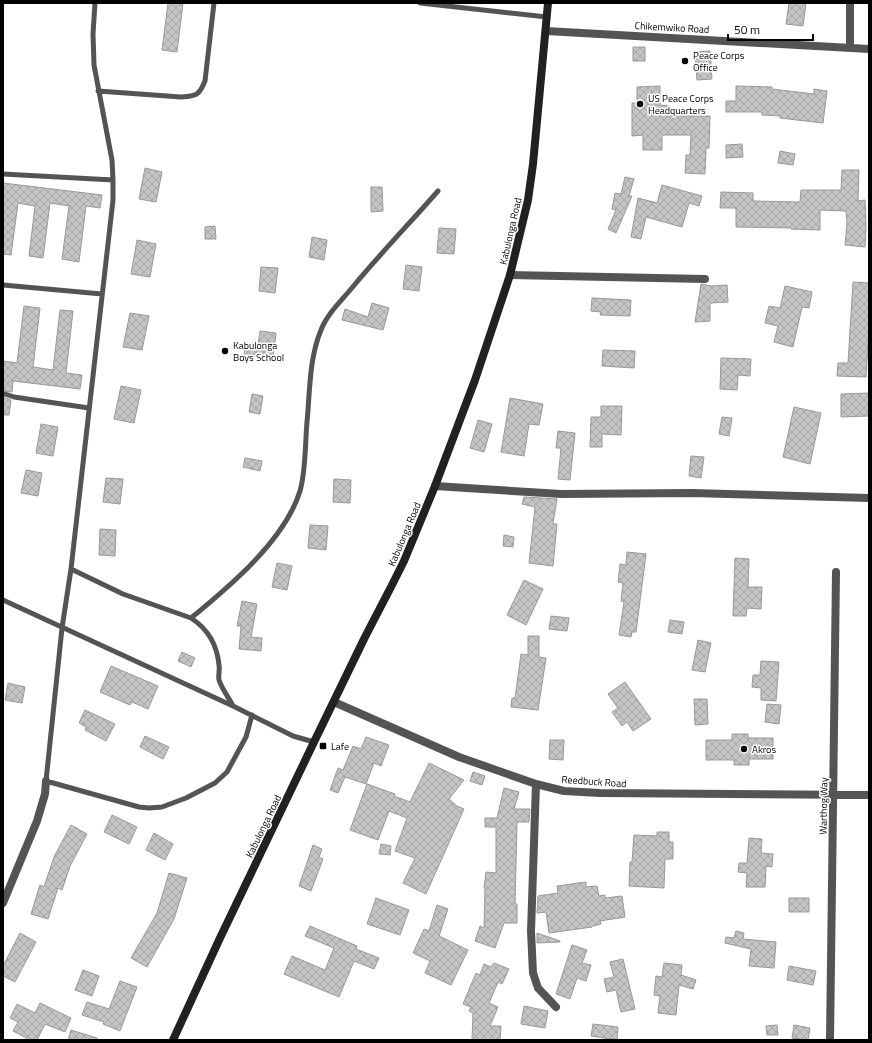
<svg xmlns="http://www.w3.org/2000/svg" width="872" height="1043" viewBox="0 0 872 1043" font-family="'Titillium Web',sans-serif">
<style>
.building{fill:url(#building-cross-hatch);stroke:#989898}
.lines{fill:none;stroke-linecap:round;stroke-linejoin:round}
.lane{stroke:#545454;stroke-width:5}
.street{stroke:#545454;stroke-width:8}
.secondary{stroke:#212121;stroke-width:8}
.poi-dot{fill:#000;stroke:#fff;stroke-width:1.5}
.labels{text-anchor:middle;stroke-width:3;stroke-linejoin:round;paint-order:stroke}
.street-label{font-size:10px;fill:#000;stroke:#fff}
.poi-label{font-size:10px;fill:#000;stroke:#fff;text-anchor:start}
</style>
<defs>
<pattern id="building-cross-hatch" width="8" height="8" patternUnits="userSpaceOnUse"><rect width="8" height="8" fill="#c4c4c4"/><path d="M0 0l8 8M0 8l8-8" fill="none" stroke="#a7a7a7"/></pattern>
</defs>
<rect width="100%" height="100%" fill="#fff"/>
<path class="building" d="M168,3H183L177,52L162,50Z
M789,3H806L803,26L786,24Z
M633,47H645V61H633Z
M710,51L712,79L697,80L695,52Z
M660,86V105L669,106L667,116H710L709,148H706L705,174L685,173L686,155H690L691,135H662V150H643V135L632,136V103H637V87Z
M736,86L772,87V89L814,94V89L827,91L823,123L780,118V116L762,115V112H726V101H736Z
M742,144L743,157L726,158V145Z
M780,151L795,154L793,165L778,163Z
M145,168L162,172L156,202L139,199Z
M842,170H859L858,201L865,200L866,226L865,247L845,245L847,223L846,211L820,210V230L791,229V228L736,227V208H720L721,192L753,193V201L800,202L801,190H841Z
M625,177L634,179L629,196H632L616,233L608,229L616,210L612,209L615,193L621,194Z
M3,183L102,195L100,208L86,206L79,262L62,259L69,206L50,203L43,258L29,256L35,206L18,203L11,255L3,254Z
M662,185L702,196L699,206L689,203L682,227L646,217L641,239L631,237L638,198L657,203Z
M371,187H382L383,211L371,212Z
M215,226L216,239H205V227Z
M439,228L456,229L454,254L437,253Z
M312,237L327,240L324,260L309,257Z
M137,240L156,244L150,277L131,274Z
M406,265L422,267L419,291L403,289Z
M261,267L278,268L275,293L259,291Z
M853,282L869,283V329L866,377L837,376L838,363H848Z
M701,284L711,286L727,285L728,302L710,303V321L695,322Z
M785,286L812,292L809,308L802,307L793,347L774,342L778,326L765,323L769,306L780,308Z
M592,298L631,300L630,316L600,315L601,312L591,311Z
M372,303L389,308L383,330L342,320L345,309L368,317Z
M24,306L40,308L33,367L53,370L60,310L73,311L66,373L82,375L80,389L13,381L12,392L3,391V361L17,363Z
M130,313L149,316L142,350L123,347Z
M260,331L276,333L273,357L254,355L253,358H244L245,345L258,346Z
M603,350L635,351L634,368L602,366Z
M721,358L751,359L750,376L738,375L737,390L720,389Z
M121,386L141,390L134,423L114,419Z
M869,393V416L841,417V394Z
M252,394L263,396L260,414L249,412Z
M3,397L11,400L9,415H3Z
M510,398L543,404L539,425L529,424L524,456L501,452Z
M601,406H622L621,435L602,434V447H590L591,417H601Z
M794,407L821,413L810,464L783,457Z
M722,417L732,418L729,436L719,434Z
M478,420L492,424L484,452L470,448Z
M41,424L58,427L53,456L36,453Z
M558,431L575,433L570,480L558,479L561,448H556Z
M691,456L704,457L701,478L689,476Z
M245,458L262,461L260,471L243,467Z
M26,470L42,473L38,496L21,493Z
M106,478L123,479L120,504L103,502Z
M334,479L351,480L350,503L333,502Z
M524,497L557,499L553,524H557L553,566L529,563L535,507L522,504Z
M310,525L328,526L326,550L308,548Z
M100,529L116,530L115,556L99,555Z
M504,535L514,537L513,547L503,546Z
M627,552L646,554L636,632H632L631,637L619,635L624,602L621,601L623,583L618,582L620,564L626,565Z
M735,558L749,559L748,587H762L761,609L747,608L746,616H733Z
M277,563L292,566L287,590L272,587Z
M524,580L543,589L526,625L507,615Z
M242,601L257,604L251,637L262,638L261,651L239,649L241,626H237Z
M551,616L569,618L567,631L549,629Z
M670,620L684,622L682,634L668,632Z
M528,636H539V657L546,658L538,710L511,707L512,698H515L521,654L528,655Z
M698,640L711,643L705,672L692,670Z
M182,652L195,658L191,667L178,661Z
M761,661L779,662L776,701L761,700V688L752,687L753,675H760Z
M111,666L158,686L148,709L132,702L130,705L100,692Z
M625,682L651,719L633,731L627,722L622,726L612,712L618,708L608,694Z
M8,683L25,687L22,703L5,700Z
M694,699H707L708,724L695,725Z
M767,704L781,705L779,724L765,722Z
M85,710L115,724L106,741L85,730L86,727L79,723Z
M732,734H748V738H773V759H749V765H734V760H706V740H732Z
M145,736L169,747L163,759L140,747Z
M366,737L389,745L381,766L374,763L366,784L345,777L338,793L330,790L338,768L343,770L353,746L361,749Z
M550,740H564L563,760L549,759Z
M429,763L464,780L449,799L457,806L464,809L426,894L403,883L415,858L395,851L407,818L389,811L378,840L350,830L367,784L395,794L394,796L410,802Z
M473,772L485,776L482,785L470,781Z
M504,788L519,792L514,809H530L529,822H517L515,904H517V923H504L495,948L475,941L480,926L484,928L485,888H484L486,872L496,873V827H485V818H497Z
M112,815L137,827L129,844L104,832Z
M71,825L87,834L70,866L62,890L58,888L48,919L31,914L40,885L44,887L54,857Z
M657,832H669V842H673V859H665L664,888L629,886L630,862H632L634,835L657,836Z
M154,833L173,844L165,860L146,850Z
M749,838L762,839L761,853L773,854L772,867L766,866L765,887H746L747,873L738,872L739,863H747Z
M381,844L391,846L390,855L379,854Z
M313,845L322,849L319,857L323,859L311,891L299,886Z
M169,873L187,878L174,919L147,967L131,958L157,913Z
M586,882V887L597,886L599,896L605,895V898L622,896L625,917L600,921L601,924L592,926V927L549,933L546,912L537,913L538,896L558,893L557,886Z
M376,898L409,910L400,935L367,924Z
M789,898H809V912H789Z
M437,905L448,909L439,936L468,950L451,985L425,973L430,961L413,953L424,929L429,931Z
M310,926L357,946L356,949L379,958L374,969L354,961L339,997L284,974L292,956L325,970L334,948L305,936Z
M736,931L744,933L743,939L776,942L774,968L749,966L751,949L725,943L726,937L734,938Z
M20,933L36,942L15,982L3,976V966Z
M537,933L560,941V942L537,943Z
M572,945L587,950L582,963L591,965L586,981L577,978L570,999L556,994Z
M623,959L635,1009L621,1012L616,990L607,992L604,979L614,977L610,962Z
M494,963L509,969L502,984L498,982L489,1003L498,1007L490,1026H501L500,1040H472L473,1013L469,1011L471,1007L463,1004L476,973L480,975L484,964L491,967Z
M664,963L682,965L681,975L696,980L693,989L679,985L676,1015L658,1013L660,996L654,995L656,976L662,977Z
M789,966L816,971L813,985L787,980Z
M83,970L99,976L92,996L75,990Z
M120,981L137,987L120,1031L103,1024L104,1022L82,1015L87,1002L109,1009Z
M40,1003L71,1018L65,1032L45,1024L37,1040H30L13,1031L18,1022L10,1018L17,1004L35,1013Z
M524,1006L548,1011L545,1028L521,1024Z
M593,1024L618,1027L617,1040L591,1036Z
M777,1025L778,1035H767L766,1026Z
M794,1025L810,1028L808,1040L792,1038Z
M71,1030L97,1038V1040H68Z"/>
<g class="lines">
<path class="lane" d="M95,3L93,34L94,65L112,160L113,180V200L71,569L62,628L46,781L139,807L149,808L162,807L186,798L215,783L227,772L246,737L252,715
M420,3L547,17
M98,91L181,97C196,96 199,96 205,81L214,3
M3,174L113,180
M3,285L102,294
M5,394L14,397L89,408
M71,569L123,594L191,618C208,629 217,644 219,665C220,670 218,676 219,680C222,689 229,698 233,706
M3,600L233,706L293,736L314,742
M191,618C230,586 285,540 300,491C306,470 305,444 307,422C310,391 309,359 321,330C327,314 341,301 351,289C379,255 409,224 438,191"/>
<path class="street" d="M546,31L869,49
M850,48V3
M510,275L705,279
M435,486L561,494L692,493L869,498
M334,702L459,757L536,784L564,791L600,793L869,795
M536,784L531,931L533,973L538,988L556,1007
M3,903L37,821L45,794L46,781
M830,1040L836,572"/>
<path class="secondary" d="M173,1040L220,938L314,742L365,637L392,585L404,561L435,486L475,380L510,275L528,200L533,164L548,3"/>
</g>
<g class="poi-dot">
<circle cx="685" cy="61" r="4"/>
<circle cx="640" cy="104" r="4"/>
<circle cx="225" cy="351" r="4"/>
<rect x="319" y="742" width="8" height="8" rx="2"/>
<circle cx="744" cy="749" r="4"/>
</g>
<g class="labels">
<g class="street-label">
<text transform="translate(672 27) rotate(3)" y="4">Chikemwiko Road</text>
<text transform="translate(510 231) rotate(-77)" y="4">Kabulonga Road</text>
<text transform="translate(404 534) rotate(-67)" y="4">Kabulonga Road</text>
<text transform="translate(594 781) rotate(4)" y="4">Reedbuck Road</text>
<text transform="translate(823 806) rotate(-89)" y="4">Warthog Way</text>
<text transform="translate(263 826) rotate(-64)" y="4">Kabulonga Road</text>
</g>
<g class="poi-label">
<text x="693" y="59">Peace Corps<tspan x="693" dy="12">Office</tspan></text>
<text x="648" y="102">US Peace Corps<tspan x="648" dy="12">Headquarters</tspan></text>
<text x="233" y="349">Kabulonga<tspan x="233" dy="12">Boys School</tspan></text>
<text x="331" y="750">Lafe</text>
<text x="752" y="753">Akros</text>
</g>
</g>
<rect width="872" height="1043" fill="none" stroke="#000000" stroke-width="8"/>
<path d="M728 34v6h85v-6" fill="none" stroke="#000000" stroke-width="2"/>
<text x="734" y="34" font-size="12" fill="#000000" stroke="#ffffff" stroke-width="3" paint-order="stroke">50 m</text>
</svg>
